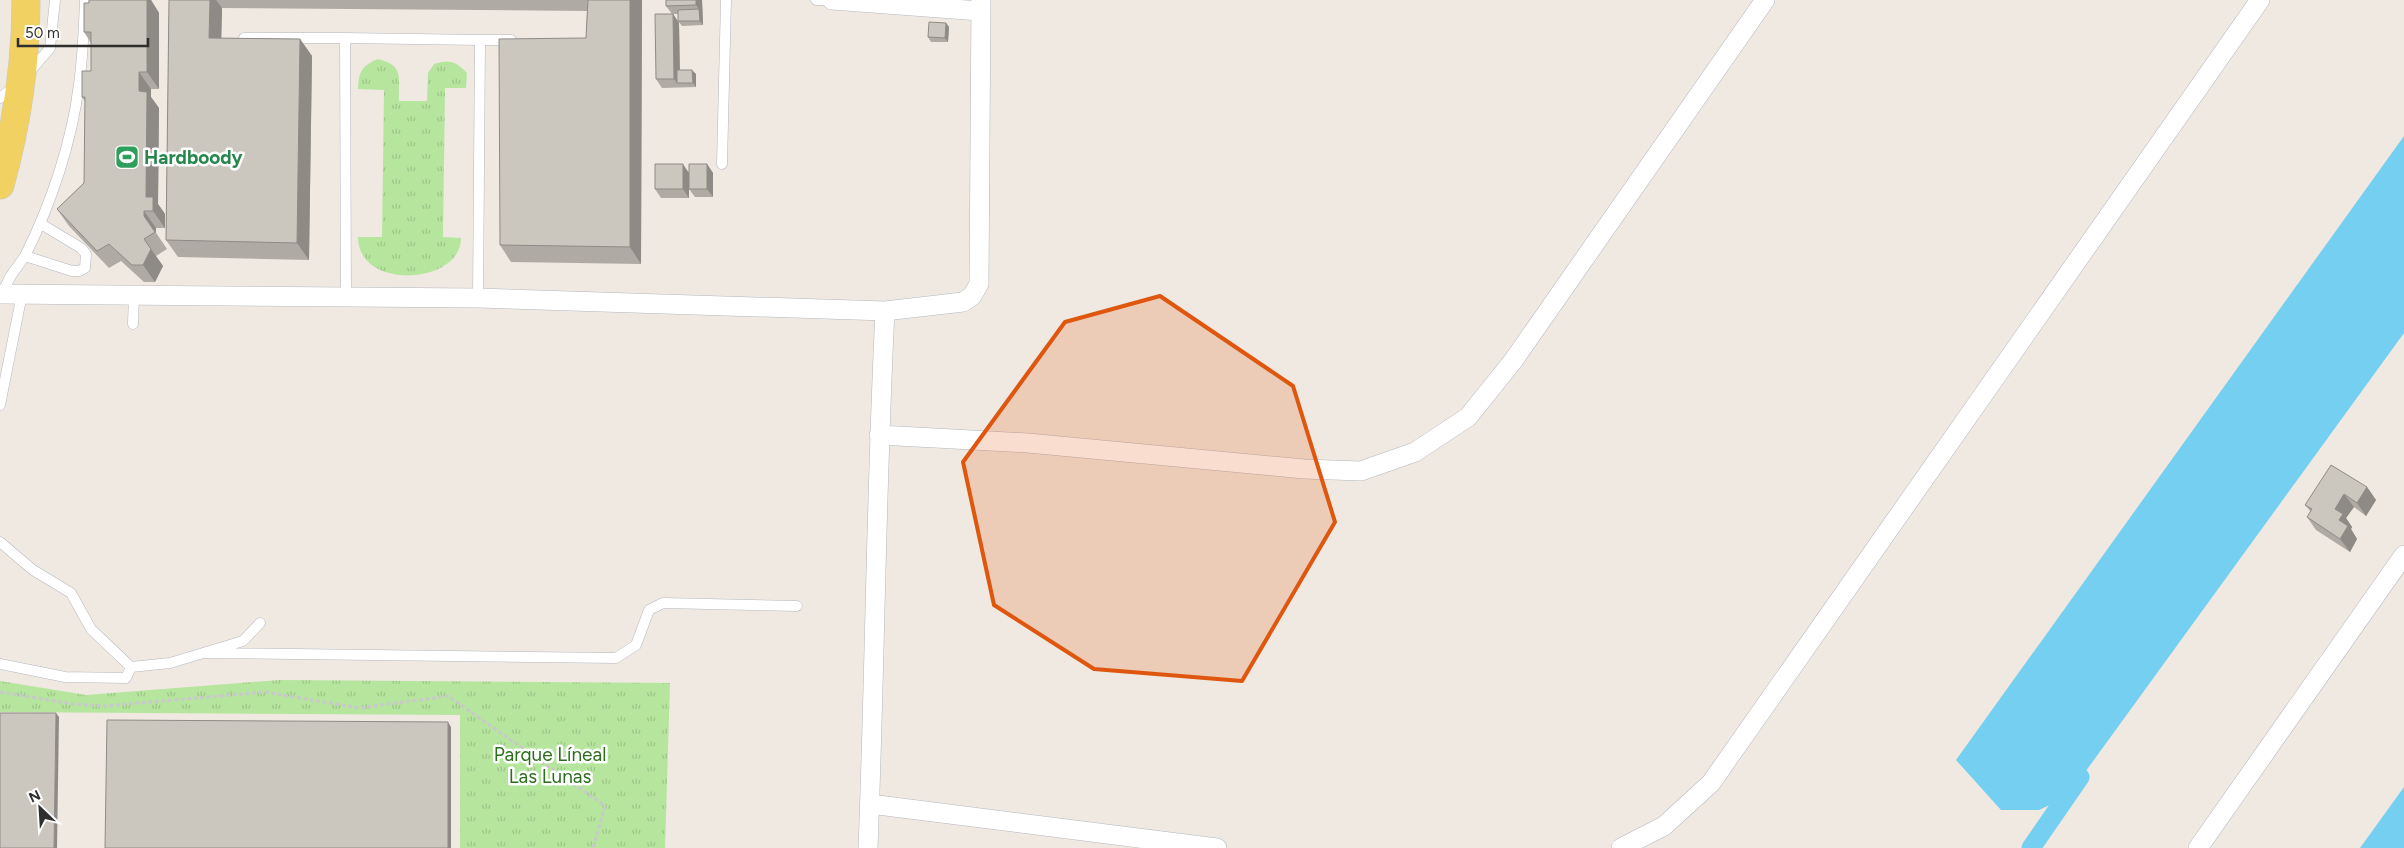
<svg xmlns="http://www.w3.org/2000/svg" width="2404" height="848" viewBox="0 0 2404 848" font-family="Figtree,sans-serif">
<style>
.grass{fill:url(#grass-tufts)}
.water{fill:#75cff0}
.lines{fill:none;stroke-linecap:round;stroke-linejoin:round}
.canal{stroke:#75cff0;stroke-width:19}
.lane-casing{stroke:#b4b7c1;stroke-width:11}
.street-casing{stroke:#b4b7c1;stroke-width:20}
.primary-casing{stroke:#c9c9c9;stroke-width:29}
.path{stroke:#c9c9c9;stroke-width:3;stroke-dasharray:4 2.5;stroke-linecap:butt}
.lane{stroke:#fff;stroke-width:10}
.street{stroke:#fff;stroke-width:19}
.primary{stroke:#f2d163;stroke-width:28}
.wall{fill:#afaba4}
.shaded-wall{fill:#8e8b86}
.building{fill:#cbc7bf;stroke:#8e8b86}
.marked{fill:#df570e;fill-opacity:0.2;stroke:#df570e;stroke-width:4;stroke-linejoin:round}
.labels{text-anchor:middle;stroke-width:5;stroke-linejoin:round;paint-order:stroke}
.leisure-label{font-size:19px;font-weight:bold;fill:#27864d;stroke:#fff;text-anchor:start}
.park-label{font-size:19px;fill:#2c6e1b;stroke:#fff}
</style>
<defs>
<pattern id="grass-tufts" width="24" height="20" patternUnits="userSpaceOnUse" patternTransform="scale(1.25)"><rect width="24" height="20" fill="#b6e59e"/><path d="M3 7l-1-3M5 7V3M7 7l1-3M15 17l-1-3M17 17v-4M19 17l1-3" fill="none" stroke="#9dc588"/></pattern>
</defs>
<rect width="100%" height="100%" fill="#efe9e1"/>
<path class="grass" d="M378,59C405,66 398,77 399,101H427L428,73L434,64C449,59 456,61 467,73L466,88H445L443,237L461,238C461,285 358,291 358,237H382L384,90L358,89C359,72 361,66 378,59Z
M280,680L670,683L665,848H460V715L0,712V681L86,695Z"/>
<path class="water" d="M2404,136V333L2067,797L2039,810H2001L1956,760Z
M2404,787V848H2360Z"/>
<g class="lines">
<path class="canal" d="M2031,848L2080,777"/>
<g class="lane-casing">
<path id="lane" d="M816,0H832
M244,38H345
M480,40H511
M27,75L50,48L55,0
M0,98L15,86
M722,164L726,0
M25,256C51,204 72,142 79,84C83,56 84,28 85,0
M2,294L10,277L25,256L72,271H79L85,268L86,254L81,248L41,224
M346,297L345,38L480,40L478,298
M133,324L134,295
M0,405L22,294
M0,542L33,570L71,593L91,629L131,667L126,678L65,677L0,664
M206,653L616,658L636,645L649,610L663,603L797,606
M131,667L170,663L243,641L260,623"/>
</g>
<g class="street-casing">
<path id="street" d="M832,0L980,11
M0,294L478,298L885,311L963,302L972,296L979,284L981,0
M879,435L1028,443L1304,469L1361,471L1415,452L1468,417L1513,361L1765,0
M870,804L1217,848
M868,848C875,669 876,490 885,311
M1621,848L1664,826L1711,783L2260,0
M2198,848L2404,555"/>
</g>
<g class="primary-casing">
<path id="primary" d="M0,185C17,124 26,63 26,0"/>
</g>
<path class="path" d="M0,692L73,704L105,706L265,692L359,708L448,696L605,806L593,848"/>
<use href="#lane" class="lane"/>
<use href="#street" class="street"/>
<use href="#primary" class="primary"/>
</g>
<path class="wall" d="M89,0H151L159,13V89H151V97L159,108L158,204L165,214V228H156V233L167,249L156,256L163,266L155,282H144L121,261L109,268L69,226L57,209L84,183L85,101L82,97L91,71V43L84,32Z
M169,0H642L641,264L511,262L500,245L586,38L587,11L222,8L221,38L300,39L312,56L309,260L178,257L166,240Z
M702,0L703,25L682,26L678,21V14H673L679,23L680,70L696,74V87L662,88L656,79L672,14L666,6Z
M946,23L949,27L948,42H931L928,37Z
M707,164L713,173V197H695L689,189V198H661L655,189L689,172Z
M2367,487L2376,500L2366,516L2354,507L2346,518L2352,527L2351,529L2357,539L2350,552L2316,530L2307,517L2311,512L2305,505Z"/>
<path class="shaded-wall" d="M147,0H151L159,13V89L147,72Z
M210,0H216L222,8L221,55L209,38Z
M630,0H642L641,264L630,247Z
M696,0H702L703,25L700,21L699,9L696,5Z
M673,14L679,23L680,83H677L674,79Z
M946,23L949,27L948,42L945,38Z
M300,39L312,56L309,260L297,243Z
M692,70L696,74V87L693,83Z
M139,72L151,89V97L159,108L158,204L165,214V228L153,211L146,197L139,91Z
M683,164L689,173V198L683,189Z
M707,164L713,173V197L707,189Z
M144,211L156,228V233L167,249L144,216Z
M144,239L163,266L155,282L143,265Z
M2367,487L2376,500L2366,516L2357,503Z
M2344,494L2354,507L2346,518L2352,527L2351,529L2357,539L2350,552L2340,539L2339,520L2335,509Z
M56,713L59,717L57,848H54Z
M448,722L451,727V848H448Z"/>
<path class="building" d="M89,0H147V72H139V91L147,92L146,197H153V211H144V216L155,232L144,239L151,249L143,265H132L109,244L97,251L57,209L84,183L85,97H82V71H91V32H84V3H89Z
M169,0H210L209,38L300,39L297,243L166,240Z
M588,0H630V247L500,245L499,39L586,38Z
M666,0H696V5L666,6Z
M699,9L700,21H678V10Z
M655,14H673L674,79H656Z
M929,22L946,23L945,38L928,37Z
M677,70H692L693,83H677Z
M655,164H683V189H655Z
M689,164H707V189H689Z
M2331,465L2367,487L2357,503L2344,494L2335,509L2343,514L2339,520L2348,526L2340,539L2307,517L2312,509L2305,505Z
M0,713H56L54,848H0Z
M107,720L448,722V848H105Z"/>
<path class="marked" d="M1160,296L1293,386L1335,522L1242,681L1094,669L994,605L963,462L1065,322Z"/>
<defs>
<g id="stadium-square" transform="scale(1.25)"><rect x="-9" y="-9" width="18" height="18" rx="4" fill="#2e9e5b" stroke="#fff"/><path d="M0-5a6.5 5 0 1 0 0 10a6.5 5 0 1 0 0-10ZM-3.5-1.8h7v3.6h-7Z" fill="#fff"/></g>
</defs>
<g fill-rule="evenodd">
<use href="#stadium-square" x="127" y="157"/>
</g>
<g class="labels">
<g class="leisure-label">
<text x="144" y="164">Hardboody</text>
</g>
<g class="park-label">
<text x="550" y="761">Parque Líneal<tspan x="550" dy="22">Las Lunas</tspan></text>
</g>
</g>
<g transform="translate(40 808) rotate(335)" stroke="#ffffff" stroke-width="4" paint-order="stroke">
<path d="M0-4L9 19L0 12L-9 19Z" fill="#2e2e2e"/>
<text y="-8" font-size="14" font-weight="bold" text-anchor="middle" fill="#2e2e2e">N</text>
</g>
<path d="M18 38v8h130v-8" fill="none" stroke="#2e2e2e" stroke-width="2.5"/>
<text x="25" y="38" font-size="15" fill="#2e2e2e" stroke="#ffffff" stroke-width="4" paint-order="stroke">50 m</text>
</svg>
